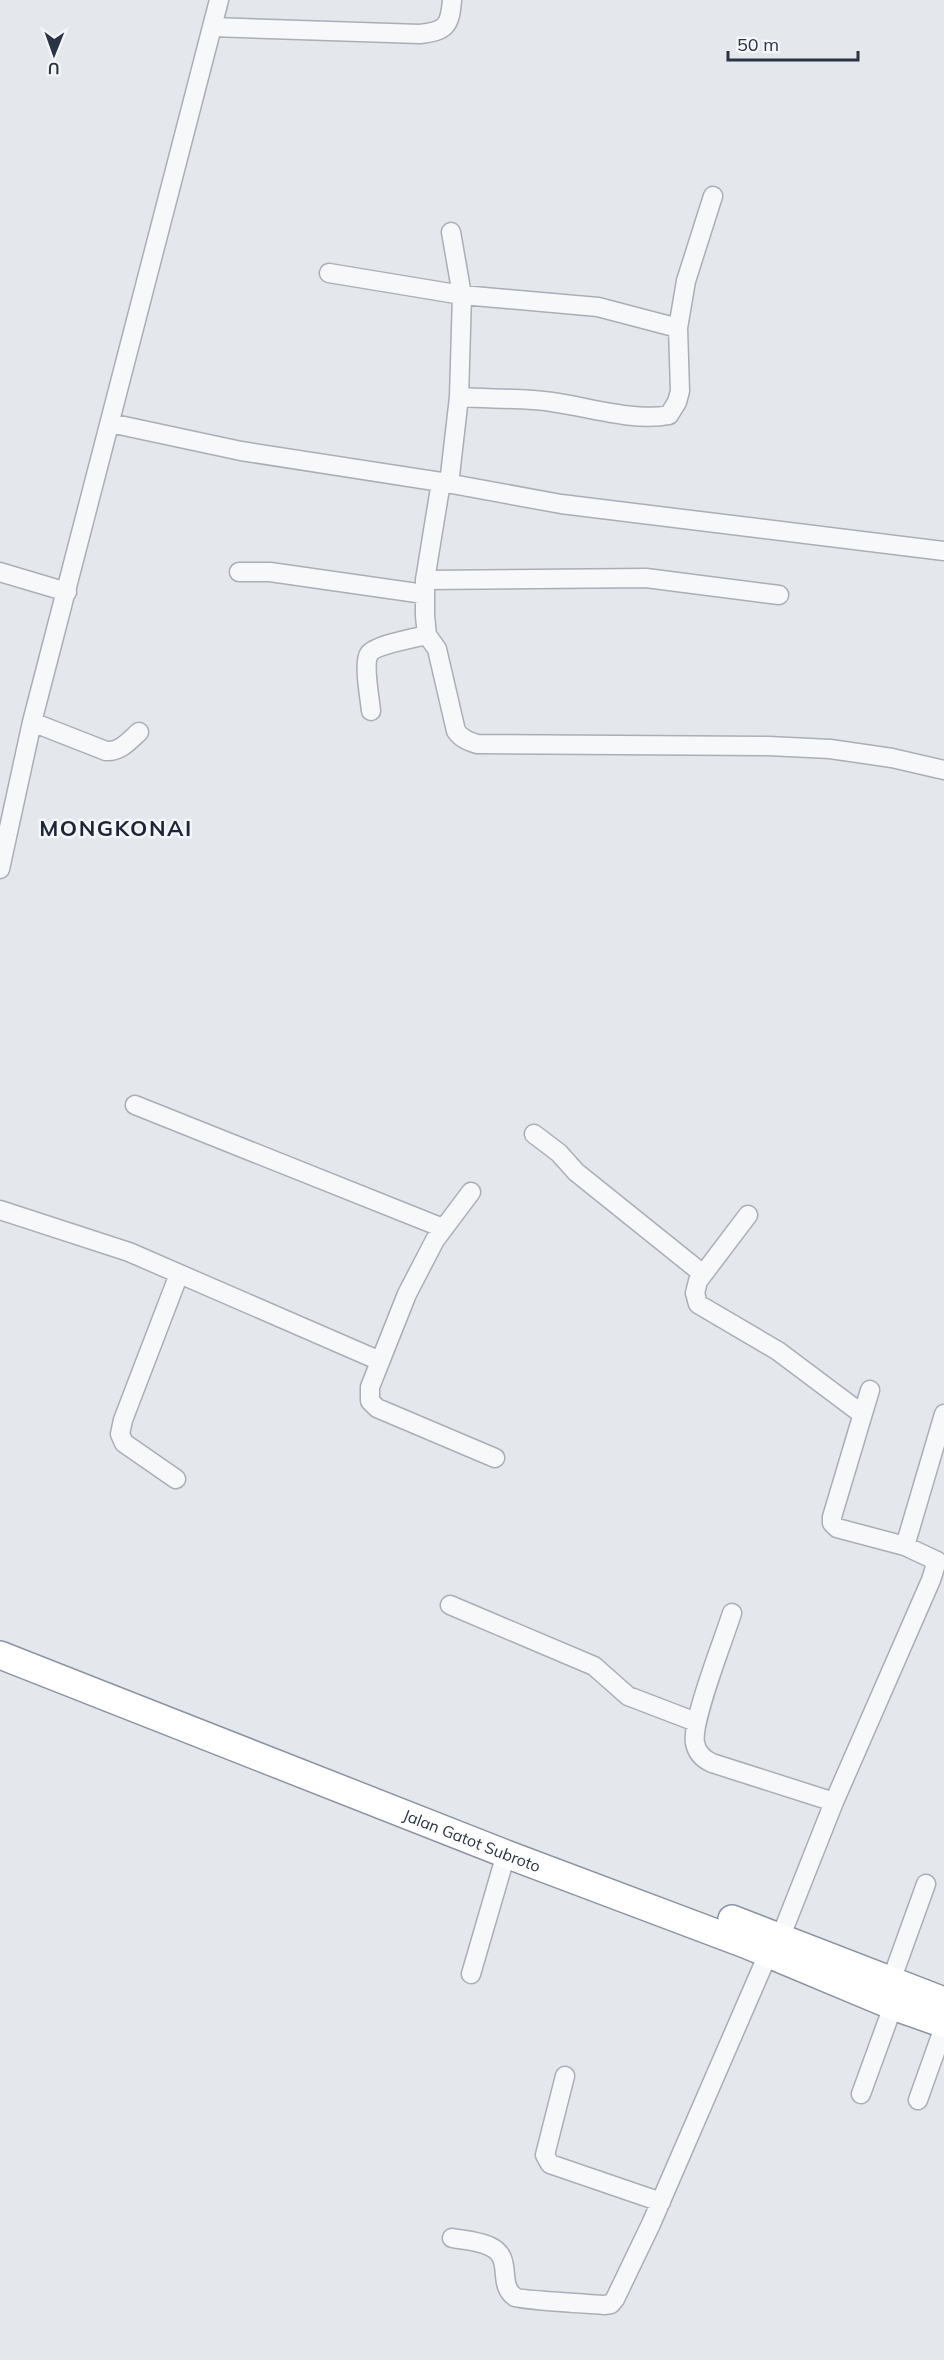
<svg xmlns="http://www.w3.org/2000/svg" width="944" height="2360" viewBox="0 0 944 2360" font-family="Mulish,sans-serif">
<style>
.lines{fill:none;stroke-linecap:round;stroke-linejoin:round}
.minor-casing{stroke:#a9aeb7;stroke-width:21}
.highway-casing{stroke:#8b94a3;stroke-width:30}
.minor{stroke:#f7f8fa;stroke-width:18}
.highway{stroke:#fff;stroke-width:27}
.labels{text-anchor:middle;stroke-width:5;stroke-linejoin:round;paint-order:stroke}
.street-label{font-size:16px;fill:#2b3445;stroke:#f4f6f9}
.district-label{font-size:22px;font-weight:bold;letter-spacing:1.5px;fill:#1d2536;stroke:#f4f6f9}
</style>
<rect width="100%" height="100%" fill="#e4e7ec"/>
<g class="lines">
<g class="minor-casing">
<path id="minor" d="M212,27L420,34C446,31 450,26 452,0
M329,273L462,295L598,307L678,328
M459,397C490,399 522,398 552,402C588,407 634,422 669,415L677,402L680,391L678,328L686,281L713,196
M110,423L241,451L441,482L425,580V616L427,635L437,649L456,731C462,739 468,741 477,744L768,746L830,749L892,758L944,770
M441,482L561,504L944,551
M449,484L459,397L462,295L451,232
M0,572L67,592
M239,572H270L424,594
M425,580L646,578L779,595
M371,711C370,699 363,664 369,654C375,645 415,638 427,635
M32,722L106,751C120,752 128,742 139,732
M0,869L32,722L219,0
M135,1105L443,1228
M534,1134L559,1153L576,1172L703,1274
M471,1192L435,1240L407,1294L370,1387V1401L377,1408L495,1458
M0,1210L129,1252L380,1361
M748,1215L698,1281L695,1293L698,1304L778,1351L862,1414
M176,1479L124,1443L120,1434L123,1420L179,1274
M905,1546L944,1414
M450,1605L594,1666L628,1696L696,1722
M732,1613C724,1639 691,1721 695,1743C697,1753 703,1759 712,1763L834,1802
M777,1946L834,1802L931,1580L937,1561L905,1546L837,1528L832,1523V1517L870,1390
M471,1974L506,1854
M891,1981L926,1884
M565,2076L545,2155L550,2164L661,2202
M861,2094L893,2006
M918,2100L944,2027
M452,2238C463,2240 478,2241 489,2246C515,2257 496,2284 515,2297C520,2300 591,2304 604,2305L611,2304L615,2299L651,2224L768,1954"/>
</g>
<g class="highway-casing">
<g id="highway">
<path id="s1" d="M0,1655L506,1854L745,1944L893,2006L944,2024"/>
<path d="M732,1919L944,2001"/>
</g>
</g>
<use href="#minor" class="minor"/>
<use href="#highway" class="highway"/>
</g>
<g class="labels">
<g class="street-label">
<text dy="6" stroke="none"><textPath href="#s1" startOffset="507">Jalan Gatot Subroto</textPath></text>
</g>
<g class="district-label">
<text x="116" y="836">MONGKONAI</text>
</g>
</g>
<g transform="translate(54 54) rotate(181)" stroke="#f4f6f9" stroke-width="4.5" paint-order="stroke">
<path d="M0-4.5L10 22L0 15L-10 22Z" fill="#2b3445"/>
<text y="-9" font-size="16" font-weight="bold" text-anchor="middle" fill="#2b3445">U</text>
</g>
<path d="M728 51v9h130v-9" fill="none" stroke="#2b3445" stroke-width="3"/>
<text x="737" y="51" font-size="18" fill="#2b3445" stroke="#f4f6f9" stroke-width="4.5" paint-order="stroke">50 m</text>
</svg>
